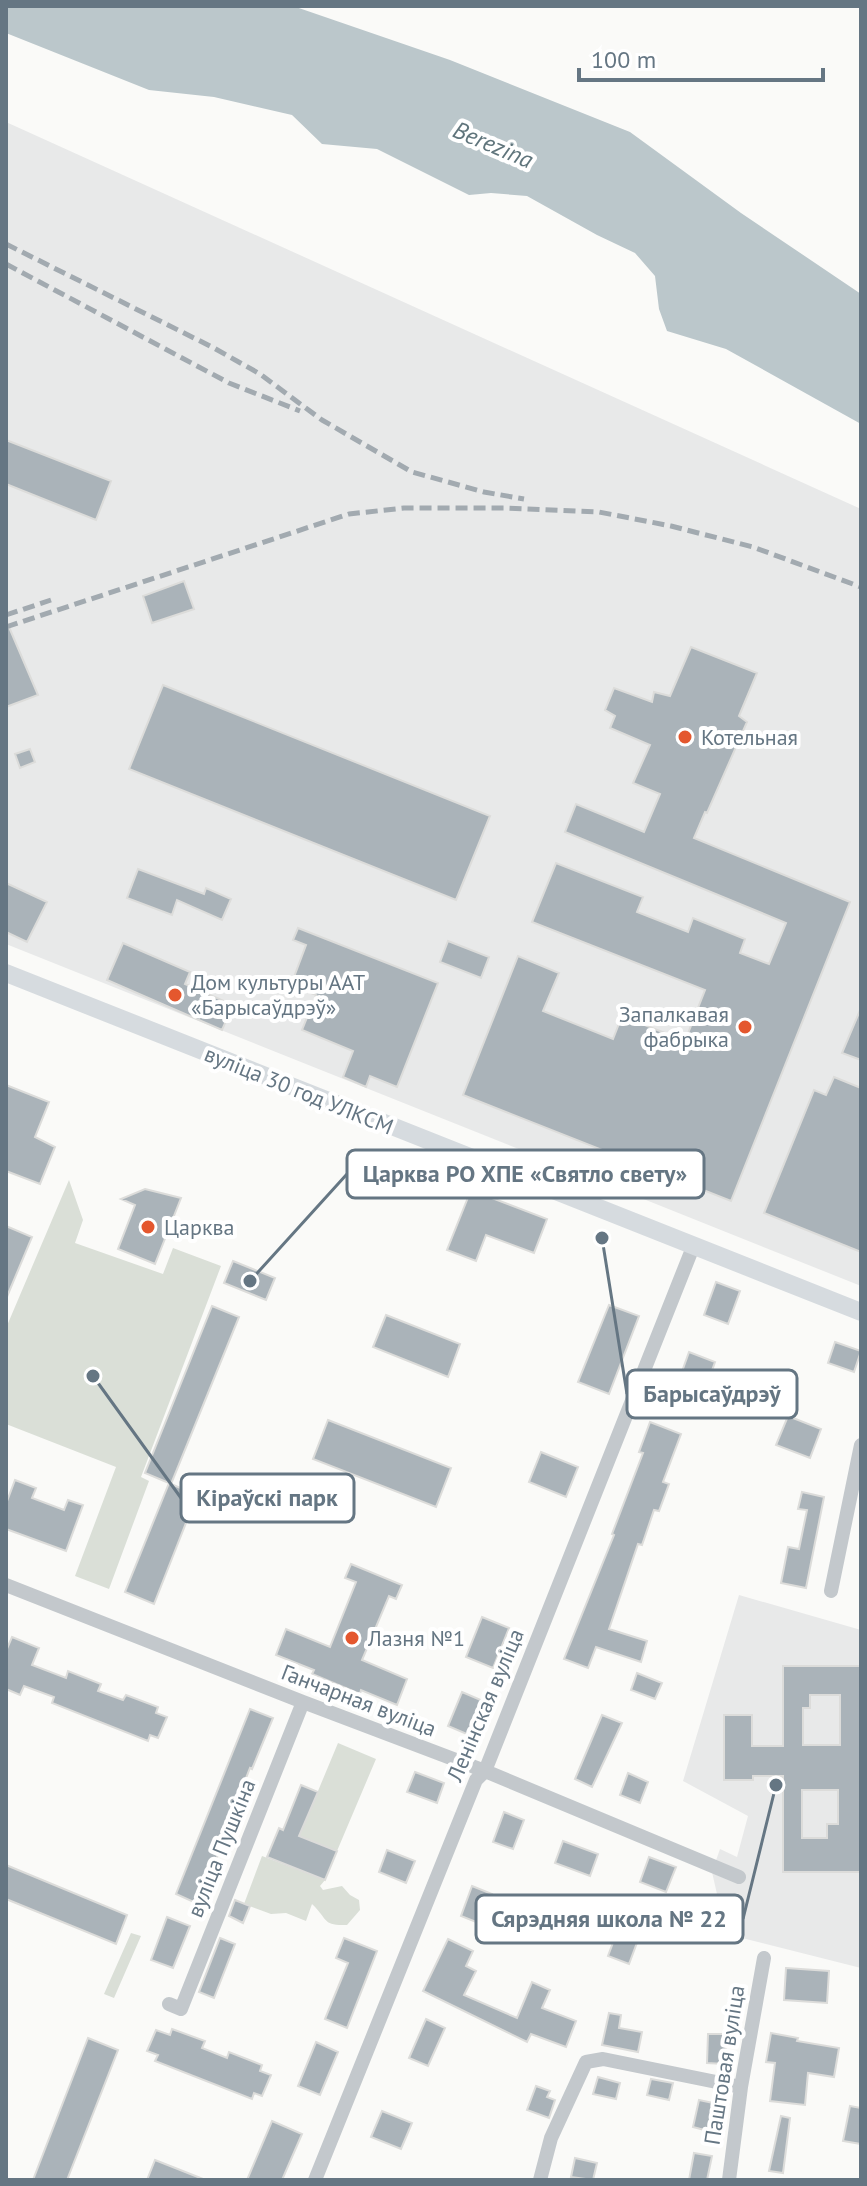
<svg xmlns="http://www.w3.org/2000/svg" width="867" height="2186" viewBox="0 0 867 2186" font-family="'PT Sans',sans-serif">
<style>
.built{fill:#e8e9e9}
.green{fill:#dadfd7}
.water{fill:#bbc7cb}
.building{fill:#aab3b9;stroke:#dcdcda;stroke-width:2;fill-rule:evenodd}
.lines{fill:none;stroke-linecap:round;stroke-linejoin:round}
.street{stroke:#c3c8cc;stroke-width:14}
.secondary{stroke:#d6dbdf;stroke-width:18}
.rail{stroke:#a2aab0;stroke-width:5;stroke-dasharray:12 6;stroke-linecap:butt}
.poi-dot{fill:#e4572e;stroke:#fff;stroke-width:3}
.labels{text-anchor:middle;stroke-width:8;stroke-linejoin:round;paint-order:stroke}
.poi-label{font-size:22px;fill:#657683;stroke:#fff;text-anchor:start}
.street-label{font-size:22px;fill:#657683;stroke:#fff}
.water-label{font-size:24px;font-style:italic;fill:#60757c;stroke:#fff}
.leader{fill:none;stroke:#657683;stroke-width:3}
.callout-dot{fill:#657683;stroke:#fff;stroke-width:3}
.callout{fill:#fff;stroke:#657683;stroke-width:3}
.callout-label{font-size:24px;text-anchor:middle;font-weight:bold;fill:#657683}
</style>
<rect width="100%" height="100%" fill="#fafaf8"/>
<path class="built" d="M6,122L861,509V1286L6,944Z
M739,1595L861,1630V1968L726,1934L712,1872L720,1849L737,1857L748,1816L683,1781Z"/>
<path class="green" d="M69,1180L83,1220L75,1243L163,1274L173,1248L221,1266L141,1477L149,1481L109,1589L75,1576L116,1467L6,1424V1328Z
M338,1743L376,1759L337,1851L283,1829L291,1809L308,1815Z
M262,1856L325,1880L320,1886L323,1890L342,1886L350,1895L359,1900L360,1910L347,1925C322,1926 328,1919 312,1904L306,1921L286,1913L271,1914L244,1904Z
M131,1933L141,1936L114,1998L104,1994Z"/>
<path class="water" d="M6,6H293L450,60L630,132L741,213L861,294V424L726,349L667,331L659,309L655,276L635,253L597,235L527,196L491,193L469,195L377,149L322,144L292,115L214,97L149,90L6,33Z"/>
<path class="building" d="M6,440L111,481L96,520L6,484Z
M184,581L194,609L152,623L143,596Z
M6,620L38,695L6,707Z
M691,647L757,673L739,716L747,722L707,813L705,812L694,838L850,902L731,1201L463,1095L518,956L559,973L543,1011L613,1039L622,1016L685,1041L705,990L532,922L556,863L643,897L637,912L688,932L693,918L745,939L740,953L769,964L786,923L565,832L576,804L644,832L660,794L633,783L650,745L610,728L615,716L605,710L614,688L652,702L654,692L670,696Z
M163,685L490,816L456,900L129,769Z
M30,749L35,762L20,768L15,754Z
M138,869L204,894L206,888L231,899L222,920L177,900L172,915L127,898Z
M6,883L47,902L27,942L6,932Z
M298,928L438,983L397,1087L370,1076L366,1087L343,1077L353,1051L302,1030L316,995L291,985L306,945L293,940Z
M448,941L489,957L481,978L440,962Z
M123,943L190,972L185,984L233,1005L222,1030L107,980Z
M861,1008V1060L842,1053Z
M834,1077L861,1088V1252L764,1213L814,1090L826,1095Z
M6,1085L49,1102L35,1137L55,1147L40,1184L6,1171Z
M145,1189L181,1198L155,1264L118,1249L135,1205L121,1199Z
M471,1190L547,1219L534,1253L486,1235L476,1261L447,1250Z
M6,1226L32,1237L6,1299Z
M233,1261L275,1278L266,1300L224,1283Z
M716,1282L740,1291L728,1324L704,1315Z
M609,1305L639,1316L609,1394L578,1382Z
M212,1306L239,1317L171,1484L197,1495L154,1604L125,1592L169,1483L145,1473Z
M386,1315L460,1344L448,1377L373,1347Z
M835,1342L861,1351L854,1372L828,1363Z
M689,1352L715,1362L705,1390L679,1380Z
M788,1416L821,1429L810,1458L776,1445Z
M328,1420L451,1468L436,1507L313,1459Z
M650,1422L681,1434L663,1482L669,1484L659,1511L654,1510L642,1545L638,1544L609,1629L647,1641L641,1662L596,1647L588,1668L564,1659L614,1535L612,1534L643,1453L639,1452Z
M541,1452L578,1467L566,1497L529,1482Z
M15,1480L36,1488L32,1498L64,1510L68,1500L83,1505L66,1551L6,1529V1504Z
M802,1492L824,1497L806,1588L781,1583L788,1547L799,1549L807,1510L798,1509Z
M351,1564L402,1585L396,1599L389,1596L362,1660L407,1679L397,1705L361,1690L360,1694L312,1674L314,1670L276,1655L286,1629L330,1647L356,1582L345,1578Z
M482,1617L509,1628L493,1668L466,1657Z
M12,1637L39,1648L32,1665L66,1678L68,1671L101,1684L98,1691L123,1700L126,1695L158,1707L156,1713L167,1717L158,1738L150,1735L148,1741L52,1703L54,1697L24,1686L20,1695L6,1689V1651Z
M783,1666H861V1872H783V1776H753V1780H724V1715H752V1746H783ZM810,1695H840V1745H803V1708H810ZM802,1790H838V1824H827V1838H802Z
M637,1673L662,1683L655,1699L631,1690Z
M462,1692L483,1701L469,1735L448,1726Z
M250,1709L273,1718L252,1769L250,1768L216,1854L218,1855L198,1904L176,1894Z
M602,1715L622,1723L592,1787L575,1779Z
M415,1772L444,1783L437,1803L407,1792Z
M628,1773L648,1782L640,1803L620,1795Z
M301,1785L318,1792L299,1836L337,1851L325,1880L267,1857L279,1828L283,1830Z
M504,1812L524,1820L513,1849L493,1842Z
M563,1841L598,1854L590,1876L555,1863Z
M387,1850L415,1861L406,1883L379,1872Z
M649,1857L676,1867L666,1892L640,1882Z
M6,1865L127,1915L116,1944L6,1899Z
M472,1886L492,1894L481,1924L461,1916Z
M235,1900L250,1906L243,1923L229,1916Z
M626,1908L647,1916L629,1964L608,1956Z
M167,1917L190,1926L173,1968L151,1960Z
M220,1938L235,1944L214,1998L199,1992Z
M344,1938L377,1951L347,2028L325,2019L348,1963L336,1958Z
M448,1939L473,1951L466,1966L476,1971L464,1995L517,2018L532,1982L550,1990L542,2008L576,2021L566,2047L531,2034L527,2042L423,1991Z
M786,1968L829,1971L827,2003L784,2000Z
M609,2013L621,2015L619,2028L642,2032L638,2052L602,2045Z
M426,2019L445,2028L428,2066L409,2058Z
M172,2029L205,2041L202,2048L227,2058L229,2052L262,2065L260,2071L271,2075L262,2096L254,2093L252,2099L155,2061L158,2055L147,2051L156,2030L170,2035Z
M771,2033L798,2038L797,2041L839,2048L834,2077L808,2073L805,2105L770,2101L775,2063L766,2062Z
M708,2034H726L725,2064L707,2063Z
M88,2038L118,2050L67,2180H33Z
M316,2042L338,2052L320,2095L298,2086Z
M598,2077L620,2083L616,2099L593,2094Z
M651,2079L673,2083L669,2100L647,2095Z
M536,2086L550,2091L547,2097L555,2100L549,2118L527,2110Z
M699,2100L718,2104L712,2132L693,2127Z
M850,2106L861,2108V2144L843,2141Z
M382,2111L412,2123L401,2149L371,2137Z
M781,2116L790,2118L783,2173L769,2171Z
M272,2121L302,2134L282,2180H247Z
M694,2153L712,2156L707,2180H689Z
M575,2158L597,2163L593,2180L571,2177Z
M155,2160L203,2179V2180H147Z"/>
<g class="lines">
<path class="street" d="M6,1585L303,1702L485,1771L739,1877
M831,1591L861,1445
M169,2004L181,2009L303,1702
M315,2180L476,1780L485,1771L693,1247
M540,2180L551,2138L586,2062L603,2059L741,2087
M729,2180L741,2087L764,1958"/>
<path class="secondary" d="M6,973L861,1312"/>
<path class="rail" d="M6,244L214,348L260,374L322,420L412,472L484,492L524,499
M6,264L229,383L300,411
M6,615L51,600
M6,627L349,514L404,508H506L599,512L671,526L753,547L861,587"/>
</g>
<g class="poi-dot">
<circle cx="685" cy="737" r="8"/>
<circle cx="175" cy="995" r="8"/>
<circle cx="745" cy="1027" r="8"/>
<circle cx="148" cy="1227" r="8"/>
<circle cx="352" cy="1638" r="8"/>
</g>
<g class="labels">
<g class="poi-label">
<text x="701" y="745">Котельная</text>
<text x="191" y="990">Дом культуры ААТ<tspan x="191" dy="25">«Барысаўдрэў»</tspan></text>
<text x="729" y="1022" text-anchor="end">Запалкавая<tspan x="729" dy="25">фабрыка</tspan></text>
<text x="164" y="1235">Царква</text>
<text x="368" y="1646">Лазня №1</text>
</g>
<g class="street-label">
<text transform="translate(299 1090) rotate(22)" y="8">вуліца 30 год УЛКСМ</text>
<text transform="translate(359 1700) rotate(21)" y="8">Ганчарная вуліца</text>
<text transform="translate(485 1705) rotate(-67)" y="8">Ленінская вуліца</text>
<text transform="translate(221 1848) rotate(-68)" y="8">вуліца Пушкіна</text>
<text transform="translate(724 2065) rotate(-81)" y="8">Паштовая вуліца</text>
</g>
<g class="water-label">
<text transform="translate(493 145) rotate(23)" y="8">Berezina</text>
</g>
</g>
<path class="leader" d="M250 1281L347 1174M602 1238L627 1394M93 1376L181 1498M776 1785L743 1919"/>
<g class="callout-dot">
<circle cx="250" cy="1281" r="8"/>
<circle cx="602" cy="1238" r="8"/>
<circle cx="93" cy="1376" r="8"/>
<circle cx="776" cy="1785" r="8"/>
</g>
<g class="callout">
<rect x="347" y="1150" width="357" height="48" rx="8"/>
<rect x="627" y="1370" width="170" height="48" rx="8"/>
<rect x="181" y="1474" width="173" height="48" rx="8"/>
<rect x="476" y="1895" width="267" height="48" rx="8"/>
</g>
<g class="callout-label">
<text x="525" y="1182">Царква РО ХПЕ «Святло свету»</text>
<text x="712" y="1402">Барысаўдрэў</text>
<text x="267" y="1506">Кіраўскі парк</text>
<text x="609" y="1927">Сярэдняя школа № 22</text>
</g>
<rect width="867" height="2186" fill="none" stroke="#657683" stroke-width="16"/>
<path d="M579 68v12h244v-12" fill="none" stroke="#657683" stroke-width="4"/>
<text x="591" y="68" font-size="24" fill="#657683" stroke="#ffffff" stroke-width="6" paint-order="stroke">100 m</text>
</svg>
